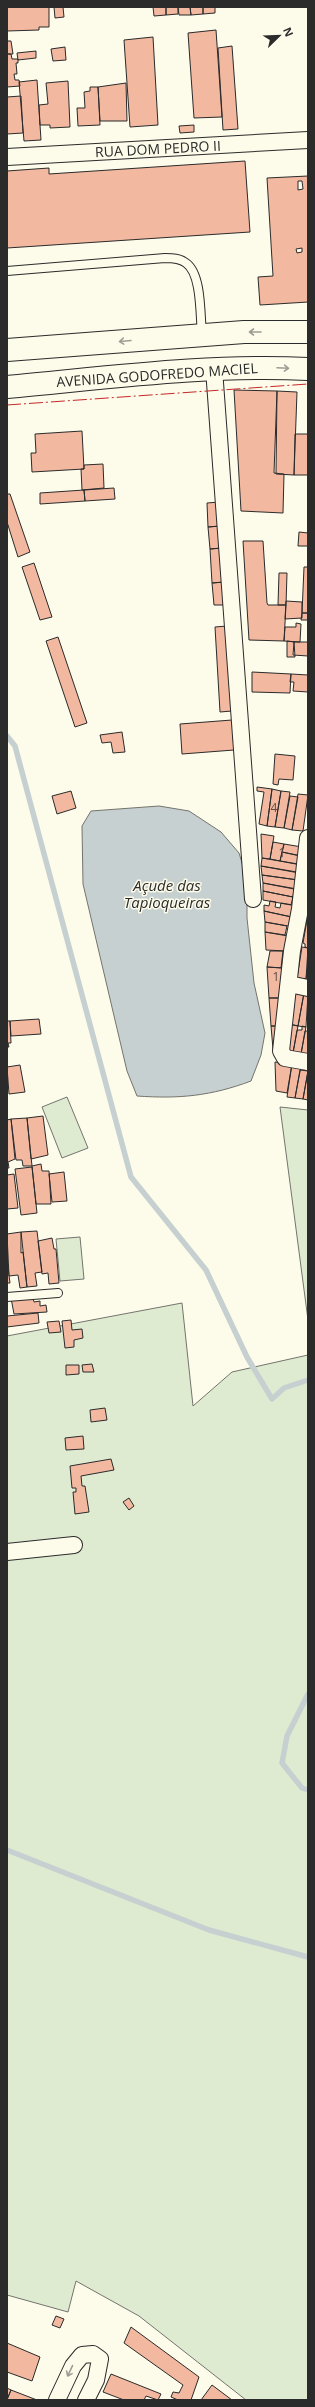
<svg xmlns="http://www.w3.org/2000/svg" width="315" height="2407" viewBox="0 0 315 2407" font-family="'Open Sans',sans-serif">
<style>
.green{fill:#deebd1;stroke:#74746e}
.water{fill:#c7d0d0;stroke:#74746e}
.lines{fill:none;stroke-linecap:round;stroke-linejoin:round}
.stream{stroke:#c7d0d0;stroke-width:5.5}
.building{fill:#f2b8a0;stroke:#2b2b2b;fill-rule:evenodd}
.lane-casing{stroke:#2b2b2b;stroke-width:10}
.street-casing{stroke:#2b2b2b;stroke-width:18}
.primary-casing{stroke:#2b2b2b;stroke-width:24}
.lane{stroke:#fdfbea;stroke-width:8}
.street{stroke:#fdfbea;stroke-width:16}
.primary{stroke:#fdfbea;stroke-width:22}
.power{stroke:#c62828;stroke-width:1;stroke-dasharray:14 3 2 3;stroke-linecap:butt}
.oneway{stroke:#9e9d94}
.labels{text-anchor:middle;stroke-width:3;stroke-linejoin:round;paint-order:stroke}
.number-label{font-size:12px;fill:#5d4e48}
.street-label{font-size:14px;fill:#2b2b2b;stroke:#fdfbea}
.water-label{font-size:15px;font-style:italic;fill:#2b2b2b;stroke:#fdfbea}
</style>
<rect width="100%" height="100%" fill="#fdfbea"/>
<path class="green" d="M67,1097L88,1148L62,1158L42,1107Z
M280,1107L308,1110V1320Z
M80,1237L84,1279L60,1281L56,1239Z
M182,1303L193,1406L232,1372L308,1355V2400H246L139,2316L76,2281L68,2312L7,2295V1336Z"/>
<path class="water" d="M159,806L189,811L221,832L239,853L247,879V918L254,983L265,1033L261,1055L251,1081C211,1096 179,1099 137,1096L127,1071L83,884L82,826L91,811Z"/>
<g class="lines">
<path class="stream" d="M7,736L15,746L131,1177L206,1270L247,1357L272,1399L284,1388L308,1380
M308,1694L287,1736L282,1763L302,1788L308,1790
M7,1850L209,1930L308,1957"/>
</g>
<path class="building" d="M7,7H49V27H39V30L7,31Z
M54,7H63L64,17L55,18Z
M153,7H166V15L154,16Z
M166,7H178V14L166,15Z
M178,7H190L191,15H179Z
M190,7H203V14L191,15Z
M203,7H215V13L203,14Z
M216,30L222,117L194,118L188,33Z
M153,37L158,125L130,127L124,40Z
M7,41H11L13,54H7Z
M232,46L238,129L223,130L218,48Z
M65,47L66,60L53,61L51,49Z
M36,51V58L18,60L17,53Z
M7,54H11L12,59H18V63H16L17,74H14L15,80H19L20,86L7,87Z
M37,80L41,140L24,141L19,82Z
M68,81L70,127L50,128V125H40L39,105L48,104L46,83Z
M126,83L127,121H100L98,87Z
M90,87H98L100,125L78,126L77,108H85L84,92L90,91Z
M21,96L23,133L7,134V97Z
M194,125V132L180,133L179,126Z
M245,161L250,232L7,248V171L49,168V174Z
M308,176V302L260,305L258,277L273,276L267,178ZM298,181H302L303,189L298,190ZM302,248V252L297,253L296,249Z
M234,390L277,391L274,473L284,474L283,513L241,511Z
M277,391L297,392L294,475L276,474Z
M82,431L84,469L32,472L31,453H36L35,434Z
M295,434H308V475H294Z
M103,464L104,488L82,490L81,469H84V465Z
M114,488L115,499L85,501L84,490Z
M84,490L85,501L40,504V493Z
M7,494H10L30,552L18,557L7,522Z
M219,502L220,526L208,527L207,503Z
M220,526L222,548L210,549L208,527Z
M299,532L308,533V546H298Z
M243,541H263L267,603L268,605H286L284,641L249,640Z
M222,548L224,582L212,583L210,549Z
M34,563L52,617L40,620L22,567Z
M304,567H308V613H302Z
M279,573H287L286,605H278Z
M224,582L225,605H214L212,583Z
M286,601L302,602V618L285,619Z
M302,613H308V620H301Z
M296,623L301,624L300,642L284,641L285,627H296Z
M227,626L232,711L220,712L215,627Z
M58,637L87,723L75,727L46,641Z
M287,641L294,642L295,657H287Z
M294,642H308V656L293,655Z
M252,672L291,674L290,693L252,692Z
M291,674L308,675V692L293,691L294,682H290Z
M232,720L234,750L182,754L180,724Z
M122,732L125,752L113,753L111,742L102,743L100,735Z
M275,754L295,756L293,780L279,779L278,785L273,784Z
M257,787L272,789L267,826L259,824L264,792L257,791Z
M272,789L281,791L275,827L267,826Z
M71,791L76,808L57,814L52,796Z
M281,791L290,792L284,828L275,827Z
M298,794L308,795L303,831L292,830Z
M290,796L298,797L292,830L284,828Z
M261,834L274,836L270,859L262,858Z
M273,842L284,844L280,861L270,859Z
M284,844L302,847L300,856L282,852Z
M282,852L302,856L301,865L280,861Z
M262,858L298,864L297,872L261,866Z
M261,866L299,873L298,880L262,875Z
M262,875L298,880L297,889L263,883Z
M263,883L294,889L293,897L263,891Z
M263,891L293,897L291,905L263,900Z
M270,901L276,902L275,907L280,908L281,903L293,905L292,917L264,911V905L269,906Z
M264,911L296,918L294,927L265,922Z
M307,920L308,921V948L305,947V944L303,943Z
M265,922L287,926L285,935L265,932Z
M265,932L288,936L286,951L266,950Z
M302,947L308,948L306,979L297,978Z
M270,951H283L281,968L267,967Z
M308,965V980L306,979Z
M267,967L285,968L282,998H269Z
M294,992L304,993L298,1026L289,1024Z
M304,993L308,994L306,1027L298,1026Z
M269,998H282L283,1026H271Z
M39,1019L41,1034L11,1036L10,1021Z
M7,1021H10L11,1043H8L9,1047H7Z
M289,1024L298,1026L293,1053L284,1051Z
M271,1026H281L280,1049H273Z
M302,1026L306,1027L301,1054L293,1053L297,1030H302Z
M305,1031H308V1055L301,1054Z
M275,1062L292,1064L287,1093L276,1091Z
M292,1064L301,1066L295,1098L287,1097Z
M20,1065L25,1092L9,1094L7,1067Z
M300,1070L308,1071L303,1099L295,1098Z
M308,1071V1100L303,1099Z
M43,1116L48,1155L31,1159L27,1118Z
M27,1118L32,1166H23L22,1160H16L11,1119Z
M11,1119L15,1159L8,1162L9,1168H7V1120Z
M41,1164L42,1171H49L51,1204H36L32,1166Z
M32,1167L37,1213L21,1215L15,1169Z
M64,1172L67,1201L52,1202L49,1174Z
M14,1174L18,1208L7,1209V1175Z
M37,1231L42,1272L35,1273L37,1286L27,1287L21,1232Z
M21,1232V1253L23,1252L27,1287L20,1288L18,1275L9,1276L7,1234Z
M52,1238L54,1249H56L59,1283L49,1284L48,1273L42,1274L38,1241Z
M7,1260L10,1283H7Z
M11,1298H33L34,1302L40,1301V1306L46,1305L47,1312L14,1314Z
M38,1313L39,1323L7,1327V1316Z
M71,1320L72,1330L82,1329L83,1338L74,1340V1347L65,1348L62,1321Z
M59,1321L61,1332L49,1333L47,1322Z
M92,1364L94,1372H83L82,1365Z
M66,1365H79V1374L66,1375Z
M105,1408L107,1420L91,1422L90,1410Z
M83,1436L84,1449L66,1450L65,1438Z
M111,1459L114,1470L81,1476L82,1486H85L89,1512L75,1514L73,1492H76V1488H72L70,1466Z
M129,1498L134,1506L129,1510L123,1502Z
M56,2316L64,2319L60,2328L52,2325Z
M131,2327L199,2377L191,2400H178L171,2397L173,2392L179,2393L183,2385L124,2343Z
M7,2343L40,2357L32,2381L7,2372Z
M111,2374L161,2394L158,2400L146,2396L144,2400H124L103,2392Z
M212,2385L232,2400H201Z
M7,2388L11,2390L7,2399Z
M11,2390L37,2400H7Z"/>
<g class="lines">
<g class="lane-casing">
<path id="lane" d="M7,271L165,258C172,258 180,258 186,263C202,274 200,316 202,334
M7,1297L58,1293"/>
</g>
<g class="street-casing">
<path id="street" d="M7,157L308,140
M214,369L253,899
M308,838L300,909L292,951L281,1051L285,1058L308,1062
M289,984L308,988
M7,1552L74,1545
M57,2400L73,2366L82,2355L93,2354L100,2359L96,2380L86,2400"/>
</g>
<g class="primary-casing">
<path id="primary" d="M7,350L244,332H308
M7,387C107,378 208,364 308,369"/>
</g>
<use href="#lane" class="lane"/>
<use href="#street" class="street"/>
<use href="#primary" class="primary"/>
<path class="power" d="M7,405L308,384"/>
</g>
<defs><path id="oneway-shaft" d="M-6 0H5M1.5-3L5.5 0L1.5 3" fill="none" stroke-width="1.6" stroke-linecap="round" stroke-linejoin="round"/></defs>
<g class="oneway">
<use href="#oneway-shaft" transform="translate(255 332) rotate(180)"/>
<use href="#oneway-shaft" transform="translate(125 341) rotate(175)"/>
<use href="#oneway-shaft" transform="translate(283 368) rotate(3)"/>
<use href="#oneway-shaft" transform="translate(70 2371) rotate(115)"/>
</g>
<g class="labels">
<g class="number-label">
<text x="274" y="812">4</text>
<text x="282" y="857">1</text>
<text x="276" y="981">1</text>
</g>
<g class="street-label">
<text transform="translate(158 149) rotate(-3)" y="5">RUA DOM PEDRO II</text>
<text transform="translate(157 375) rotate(-4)" y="5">AVENIDA GODOFREDO MACIEL</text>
</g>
<g class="water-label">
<text x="167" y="891">Açude das<tspan x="167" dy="17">Tapioqueiras</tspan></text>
</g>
</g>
<rect width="315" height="2407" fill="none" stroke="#2b2b2b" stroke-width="16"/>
<g transform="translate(279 36) rotate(67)" stroke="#fdfbea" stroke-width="3" paint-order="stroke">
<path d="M0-3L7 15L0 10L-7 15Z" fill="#2b2b2b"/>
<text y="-6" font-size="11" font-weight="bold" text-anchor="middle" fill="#2b2b2b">N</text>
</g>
</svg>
